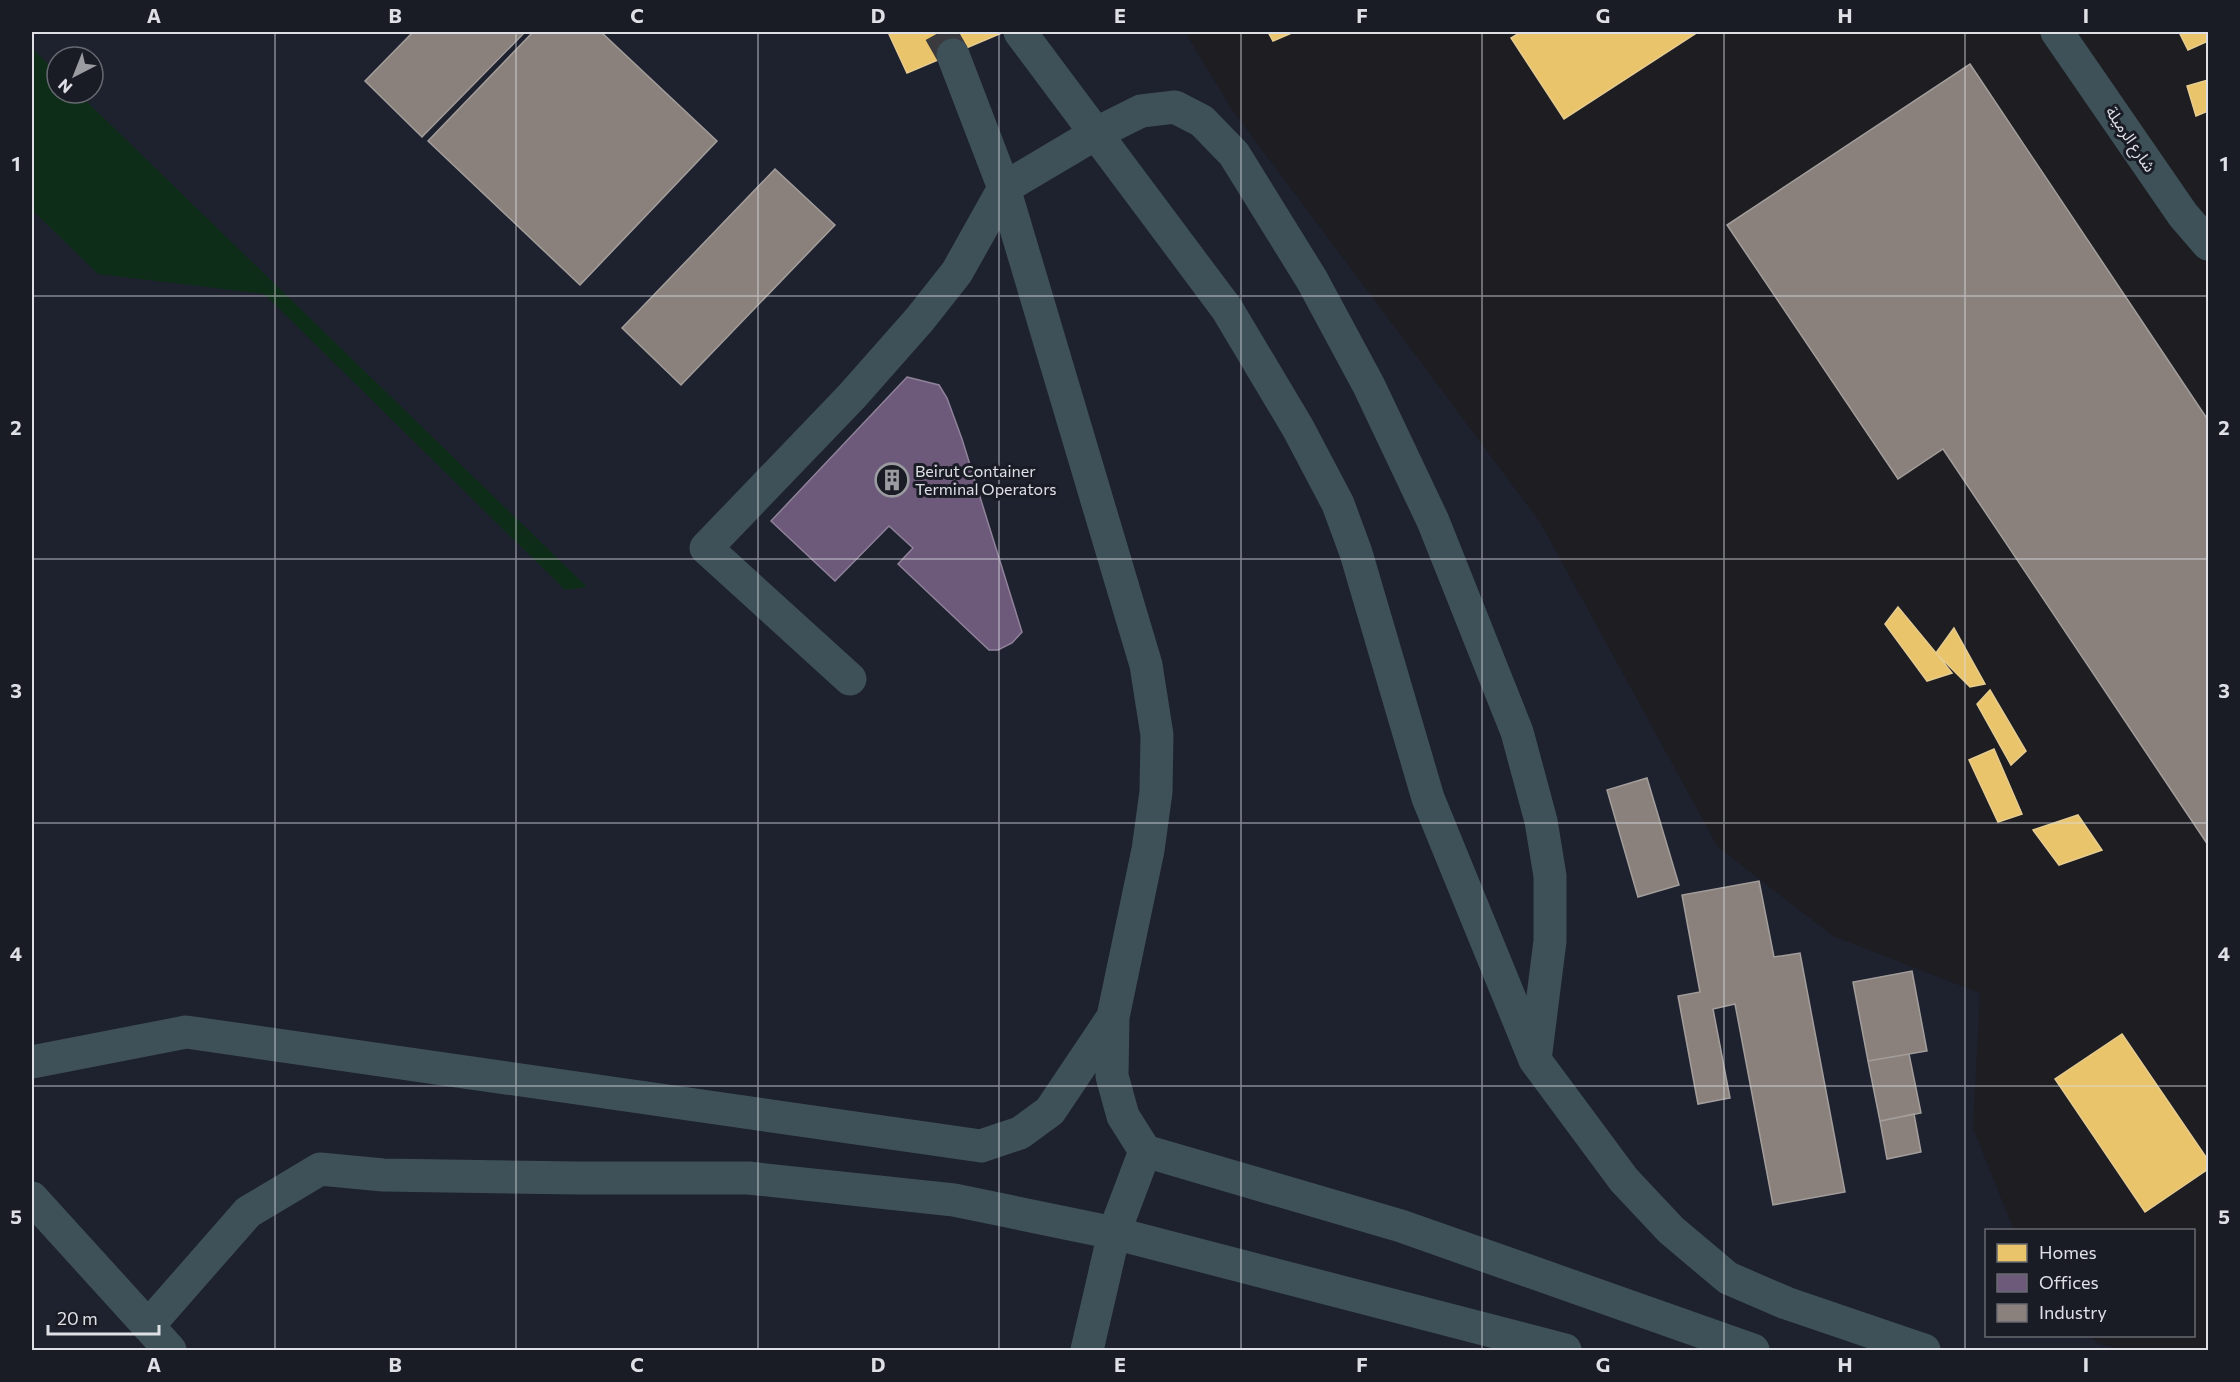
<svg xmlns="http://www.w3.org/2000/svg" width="2240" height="1382" viewBox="0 0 2240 1382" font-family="Commissioner,'Noto Sans Arabic',sans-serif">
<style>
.built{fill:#1e212e;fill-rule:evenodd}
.green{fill:#0e2d19}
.homes{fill:#e9c46a;stroke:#e6cc8f;stroke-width:1.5}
.offices{fill:#6d597a;stroke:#8f829a;stroke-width:1.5}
.industry{fill:#8a817c;stroke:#a39e9c;stroke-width:1.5}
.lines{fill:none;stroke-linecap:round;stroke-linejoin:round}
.minor-tunnel{stroke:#3a3a3f;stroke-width:33;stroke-dasharray:33 16;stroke-linecap:butt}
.minor{stroke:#3e5158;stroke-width:33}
.grid{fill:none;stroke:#dee0e6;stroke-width:1.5;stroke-opacity:0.55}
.labels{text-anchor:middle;stroke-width:6;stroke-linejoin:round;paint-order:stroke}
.street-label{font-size:16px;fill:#dee0e6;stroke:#1a1c25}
.poi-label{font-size:16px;fill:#dee0e6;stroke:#1a1c25;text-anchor:start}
.neatline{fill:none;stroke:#dee0e6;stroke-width:2}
.grid-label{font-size:20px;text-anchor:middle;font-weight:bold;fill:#dee0e6}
</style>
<rect width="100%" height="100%" fill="#1d1d22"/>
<path class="built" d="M32,32H1185L1231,108L1540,522L1718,847L1833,936L1980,993L1973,1128L2014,1230H1986V1336H2090L2099,1344L2124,1350H32ZM57,57H93V93H57Z"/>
<path class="green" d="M32,48L57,73V93H78L587,587L565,590L264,294L98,274L32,210Z"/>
<path class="homes" d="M888,32H1004L907,73Z
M1268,32H1294L1273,41Z
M1521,32H1698L1564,119L1511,38Z
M2179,32H2206L2208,41L2188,50Z
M2208,80V111L2196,116L2187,86Z
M1898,607L1936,653L1952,673L1927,681L1885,624Z
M1954,628L1985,684L1970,687L1936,653Z
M1990,690L2026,751L2011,765L1977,704Z
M1994,749L2022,814L1998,822L1969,760Z
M2078,815L2102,850L2059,865L2033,830Z
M2122,1034L2208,1160V1169L2145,1212L2055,1079Z"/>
<path class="offices" d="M907,377L939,385L947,398L962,439L1022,632L1012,643L998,650H989L898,564L913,548L889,526L835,581L771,521Z"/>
<path class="industry" d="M413,32H525L422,137L365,81Z
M533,32H601L717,141L580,285L428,141Z
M1970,64L2208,420V845L1943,449L1898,479L1727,225Z
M775,169L835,225L681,385L622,328Z
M1647,778L1679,885L1638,897L1607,790Z
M1759,881L1774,957L1800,953L1845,1192L1773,1205L1735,1004L1713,1009L1730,1098L1698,1104L1678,996L1700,992L1682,895Z
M1912,971L1927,1051L1868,1061L1853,982Z
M1909,1054L1921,1113L1880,1121L1868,1061Z
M1914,1114L1921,1152L1887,1159L1880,1121Z"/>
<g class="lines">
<path class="minor-tunnel" d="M940,32L953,55"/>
<path class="minor" d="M1020,32L1227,309L1298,428L1338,504L1356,553L1428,798L1535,1060L1624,1180L1671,1230L1728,1278L1786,1303L1924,1350
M2057,32L2183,215L2208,244
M953,55L1004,188L1146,665L1157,735L1156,792L1148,850L1113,1017L1112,1076L1123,1116L1145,1151L1401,1226L1753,1350
M850,679L706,548L852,396L920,319L957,272L1004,188L1095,134L1141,111L1175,107L1202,121L1234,154L1312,280L1369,386L1433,521L1517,732L1541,821L1550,876V941L1535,1060
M32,1062L186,1032L981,1146L1020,1133L1050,1111L1113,1017
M32,1198L170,1350
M148,1326L248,1212L320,1169L383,1175L578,1178H748L954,1200L1114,1233L1565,1350
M1087,1350L1114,1233L1145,1151"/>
</g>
<path class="grid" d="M275,32V1350M516,32V1350M758,32V1350M999,32V1350M1241,32V1350M1482,32V1350M1724,32V1350M1965,32V1350M32,296H2208M32,559H2208M32,823H2208M32,1086H2208"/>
<defs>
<g id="building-ring" transform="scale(1.725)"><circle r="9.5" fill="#1a1c25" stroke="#9a9ca1" stroke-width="1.5"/><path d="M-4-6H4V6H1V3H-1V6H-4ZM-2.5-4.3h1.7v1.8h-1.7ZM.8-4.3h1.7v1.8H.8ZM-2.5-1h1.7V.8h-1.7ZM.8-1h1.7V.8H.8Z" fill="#9a9ca1"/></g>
</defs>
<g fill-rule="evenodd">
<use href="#building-ring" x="892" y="480"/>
</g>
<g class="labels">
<g class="street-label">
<text transform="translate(2131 139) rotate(56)" y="6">شارع الرميلة</text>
</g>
<g class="poi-label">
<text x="915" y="477">Beirut Container<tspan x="915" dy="18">Terminal Operators</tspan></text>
</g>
</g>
<rect width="2240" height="1382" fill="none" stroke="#1a1c25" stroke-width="66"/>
<rect x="1985" y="1229" width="210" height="108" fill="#1a1c25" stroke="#686a72" stroke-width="1.5"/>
<rect x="1997" y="1244" width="30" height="18" fill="#e9c46a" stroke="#686a72" stroke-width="1.5"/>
<text x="2039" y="1259" font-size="18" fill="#dee0e6">Homes</text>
<rect x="1997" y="1274" width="30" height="18" fill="#6d597a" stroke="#686a72" stroke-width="1.5"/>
<text x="2039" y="1289" font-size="18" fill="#dee0e6">Offices</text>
<rect x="1997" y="1304" width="30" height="18" fill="#8a817c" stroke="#686a72" stroke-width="1.5"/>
<text x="2039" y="1319" font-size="18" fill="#dee0e6">Industry</text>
<g transform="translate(75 75) rotate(222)"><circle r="28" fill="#1a1c25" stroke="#686a72" stroke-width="1.5"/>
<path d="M0-4.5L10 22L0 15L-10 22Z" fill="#9a9ca1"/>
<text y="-9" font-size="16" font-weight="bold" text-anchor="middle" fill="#dee0e6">N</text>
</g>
<path d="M48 1325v9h111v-9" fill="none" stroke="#dee0e6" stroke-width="3"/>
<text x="57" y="1325" font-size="18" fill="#dee0e6" stroke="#1a1c25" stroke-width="4.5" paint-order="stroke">20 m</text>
<rect x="33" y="33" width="2174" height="1316" class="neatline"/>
<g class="grid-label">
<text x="154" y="23">A</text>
<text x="395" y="23">B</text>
<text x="637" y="23">C</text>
<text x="878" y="23">D</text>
<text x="1120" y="23">E</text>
<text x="1362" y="23">F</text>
<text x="1603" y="23">G</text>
<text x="1845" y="23">H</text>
<text x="2086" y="23">I</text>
<text x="16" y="171">1</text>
<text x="2224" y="171">1</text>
<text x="16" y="435">2</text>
<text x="2224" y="435">2</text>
<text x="16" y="698">3</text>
<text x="2224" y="698">3</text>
<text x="16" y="961">4</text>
<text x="2224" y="961">4</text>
<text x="16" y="1224">5</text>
<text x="2224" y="1224">5</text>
<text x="154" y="1372">A</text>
<text x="395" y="1372">B</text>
<text x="637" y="1372">C</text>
<text x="878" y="1372">D</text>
<text x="1120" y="1372">E</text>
<text x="1362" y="1372">F</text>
<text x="1603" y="1372">G</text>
<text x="1845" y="1372">H</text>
<text x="2086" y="1372">I</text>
</g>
</svg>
